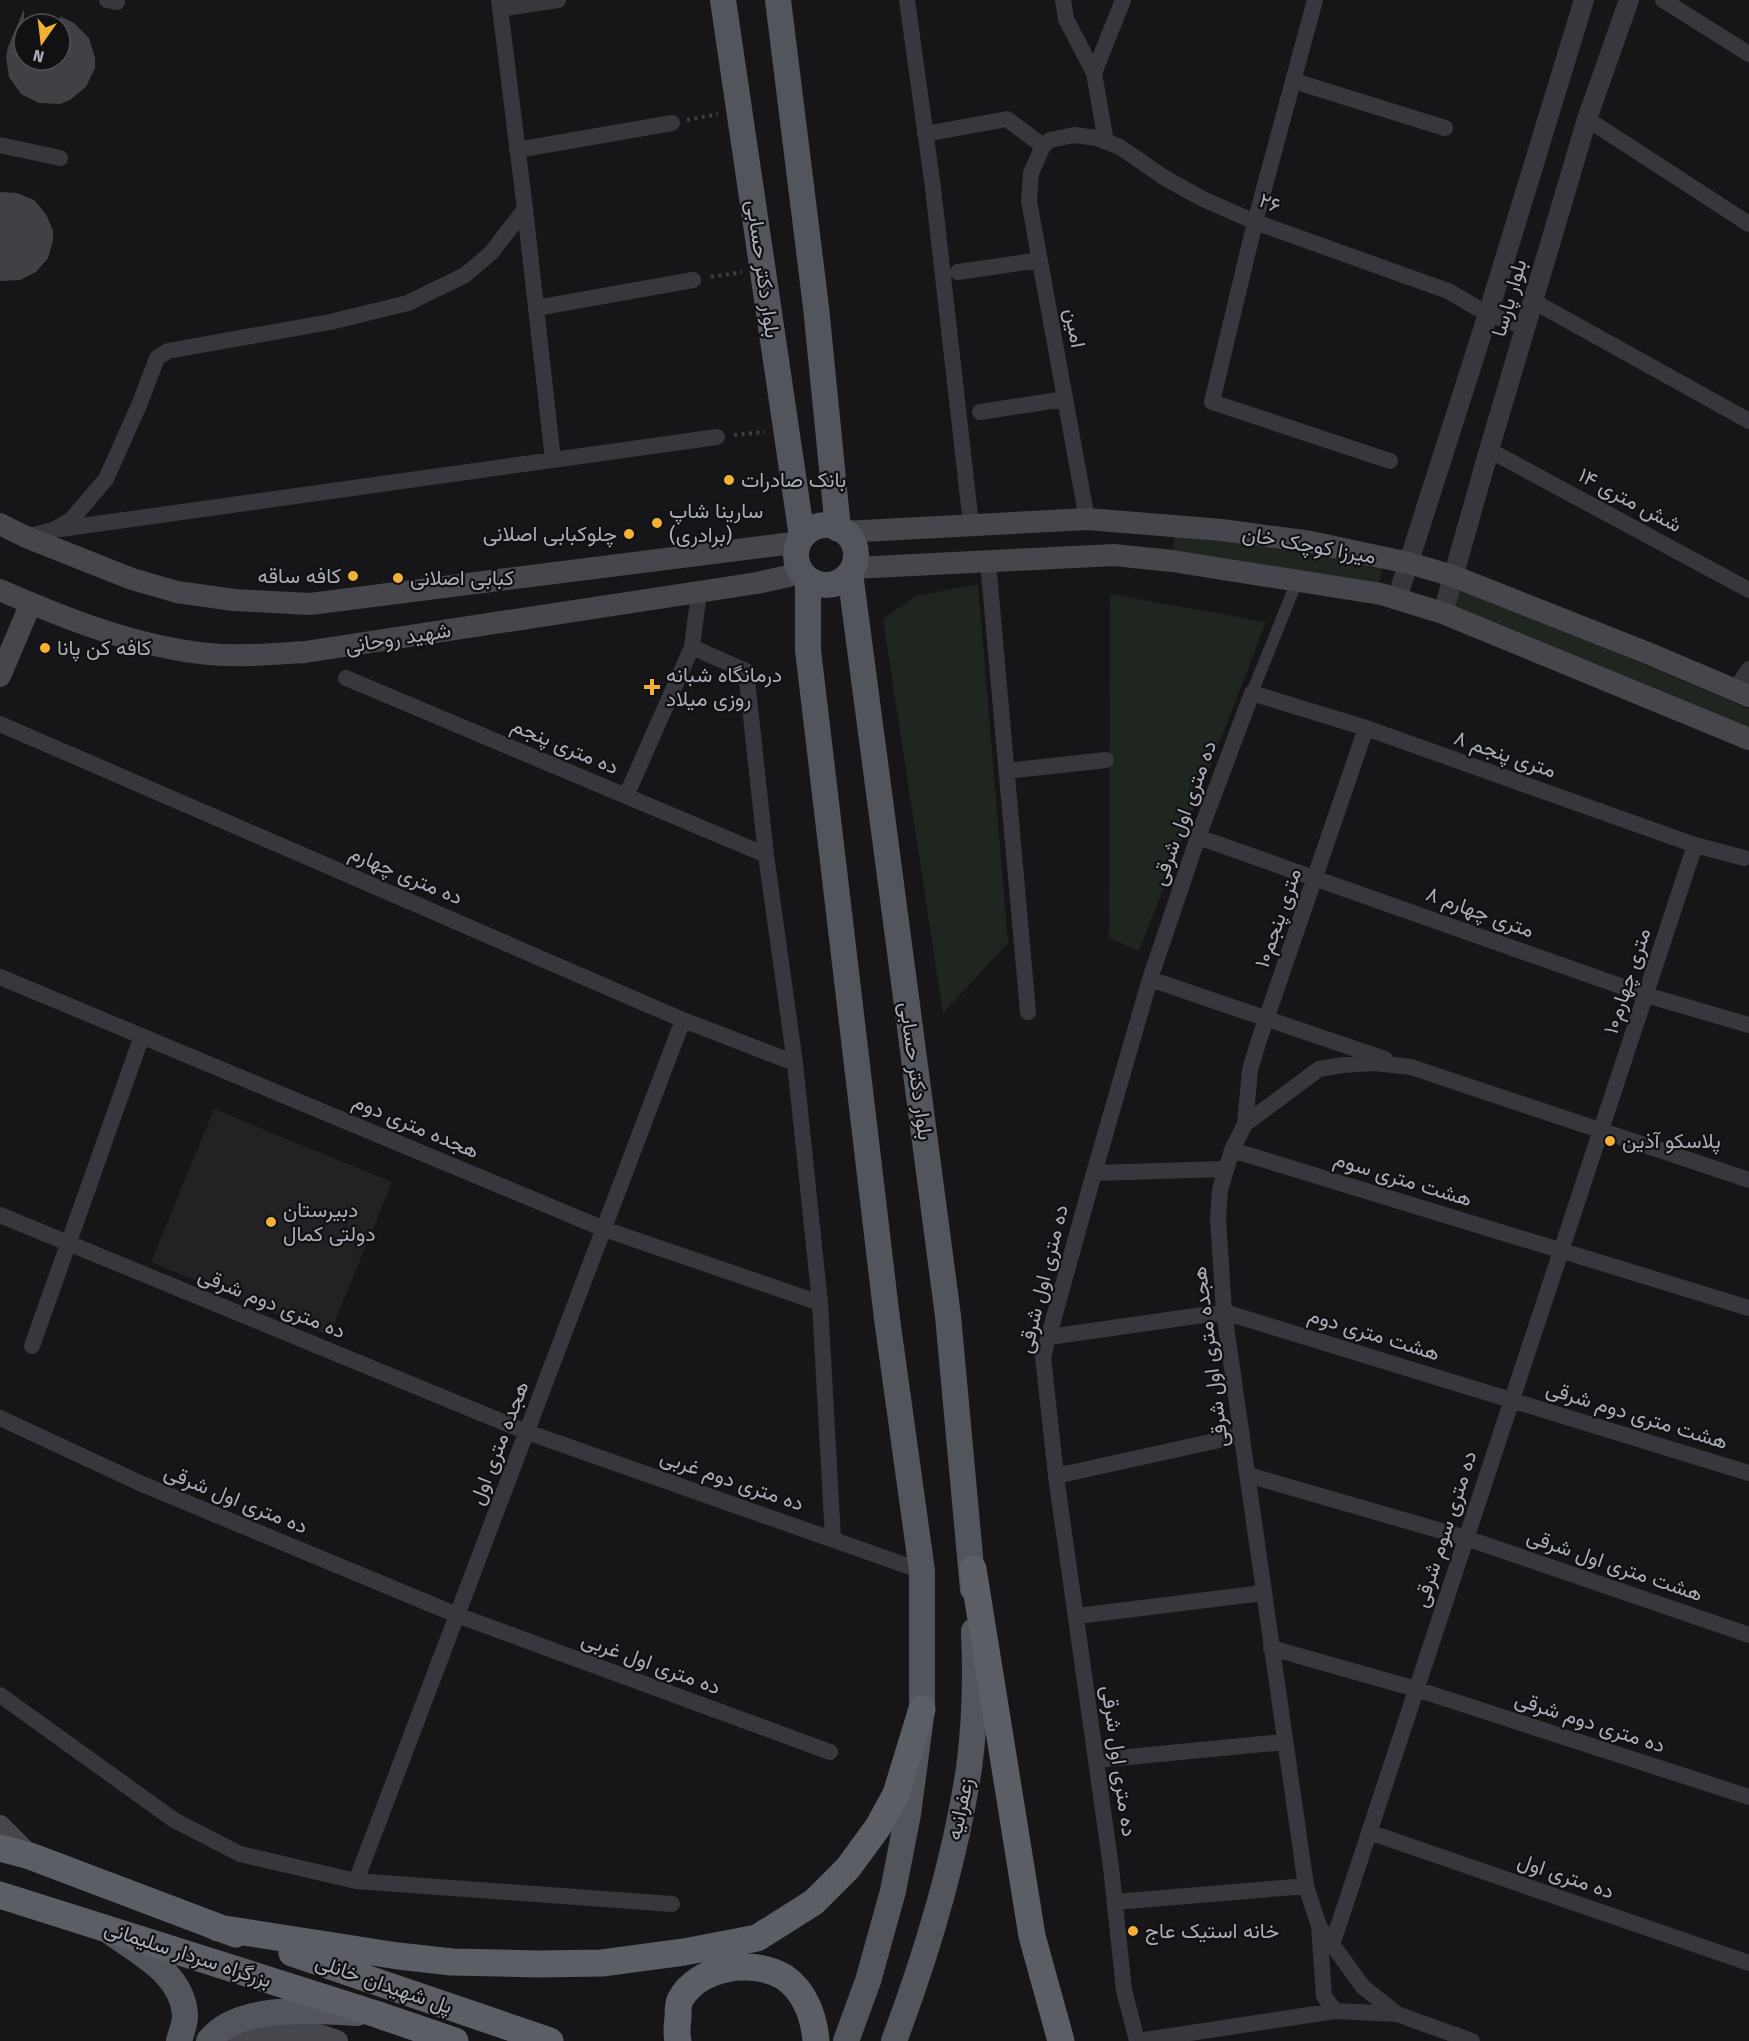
<svg xmlns="http://www.w3.org/2000/svg" width="1749" height="2041" viewBox="0 0 1749 2041" font-family="'Fira Sans',Vazirmatn,sans-serif">
<style>
.built{fill:#222225}
.green{fill:#1e261f}
.building{fill:#404145}
.lines{fill:none;stroke-linecap:round;stroke-linejoin:round}
.path{stroke:#3d3f44;stroke-width:4;stroke-dasharray:3 4.5;stroke-linecap:butt}
.pedestrian{stroke:#37383d;stroke-width:12}
.minor{stroke:#37383d;stroke-width:16}
.tertiary{stroke:#37383d;stroke-width:20}
.secondary{stroke:#45474d;stroke-width:22}
.primary{stroke:#53555c;stroke-width:26}
.trunk{stroke:#5b5e65;stroke-width:27}
.poi-dot{fill:#f2b134;stroke:#111113;stroke-width:2}
.labels{text-anchor:middle;stroke-width:4.5;stroke-linejoin:round;paint-order:stroke}
.street-label{font-size:21px;fill:#a8adb8;stroke:#111113}
.poi-label{font-size:21px;fill:#a8adb8;stroke:#111113;text-anchor:start}
</style>
<rect width="100%" height="100%" fill="#161618"/>
<path class="built" d="M214,1109L392,1182L329,1336L151,1262Z"/>
<path class="green" d="M1175,534L1384,564L1377,593L1172,561Z
M978,584L1008,943L943,1013L883,619L916,596Z
M1457,585L1749,709V735L1451,616Z
M1110,594L1266,622L1139,951L1109,938Z"/>
<path class="building" d="M24,9V60H60V16L74,23L89,38L95,58V68L86,87L70,100L60,104L39,103L21,94L9,77L6,57L8,47Z
M0,192L17,193L34,200L46,214L53,231V240L48,258L36,272L20,280L0,281Z"/>
<g class="lines">
<path class="path" d="M687,120L718,114
M711,277L742,272
M734,435L765,432"/>
<path class="pedestrian" d="M1252,693L1297,581"/>
<path class="minor" d="M107,0L117,2
M907,0L933,188L971,524
M1063,0L1066,19L1094,73L1106,142
M1315,0L1255,222L1212,402L1390,461
M1663,0L1749,54
M500,9L558,0
M1094,73L1123,0
M1294,81L1445,128
M1587,119L1749,224
M925,134L1007,119L1043,146
M0,145L60,158
M517,150L672,123
M525,209L553,460
M958,272L1040,260
M1533,301L1749,421
M536,308L693,280
M980,412L1065,399
M1489,450L1749,590
M1087,519L1029,201L1031,173L1043,146L1050,140L1074,135L1097,138L1120,147L1165,178L1203,199L1255,222L1448,291L1488,314L1525,327
M60,529L717,437
M26,537L53,530L71,520L106,479L140,403L157,358L168,351L330,322L408,303L465,275L491,253L525,209L499,0
M988,562L1028,1012
M692,647L746,671L766,855L795,1063L820,1303L833,1539
M346,678L766,855
M1735,690L1749,669
M0,724L683,1020L795,1063
M1006,771L1106,760
M626,796L692,647L699,592
M1198,837L1646,995L1749,1025
M0,977L604,1229L820,1303
M1150,979L1385,1059
M1245,1124L1250,1070L1259,1040L1366,728
M1232,1150L1749,1308
M1094,1173L1225,1169
M0,1215L527,1432L922,1571
M1049,1337L1224,1312L1749,1473
M32,1346L142,1036
M0,1418L142,1484L457,1615L830,1752
M1248,1475L1466,1538L1749,1635
M1056,1476L1242,1435
M1077,1616L1263,1593
M1271,1648L1416,1689L1749,1797
M0,1695L174,1820L240,1854L356,1881L672,1904
M1097,1760L1284,1742
M1369,1832L1749,1963
M356,1881L683,1020
M1115,1902L1306,1886
M1319,1926L1324,1996L1335,2011L1397,2014
M1333,1942L1695,845
M1137,2041L1124,1990L1111,1867L1056,1476L1043,1357L1094,1173L1150,979L1198,837L1252,693L1366,728L1695,845L1744,858
M1138,2041L1335,2011
M1472,2041L1397,2014L1363,1987L1319,1926L1306,1886L1224,1312L1218,1218L1220,1190L1232,1150L1245,1124L1319,1069L1343,1065L1374,1063L1411,1067L1749,1180"/>
<path class="tertiary" d="M1397,599L1488,314L1584,0
M1443,613L1489,450L1587,119L1629,0"/>
<path class="secondary" d="M0,524L26,537L132,579L177,592L234,600L310,604L800,542
M844,532L1087,519L1222,530L1311,542L1409,563L1453,576L1650,654L1749,696
M853,568L1114,555L1172,561L1381,594L1443,613L1749,739
M0,590C66,619 137,647 209,654C241,657 273,654 305,652L757,583L802,573
M0,676L31,603
M0,1826L30,1856
M234,2041L261,2031L303,2030L337,2041"/>
<path class="primary" d="M723,0L802,537
M778,0L816,307L838,529
M796 555a30 30 0 1 1 60 0a30 30 0 1 1-60 0Z
M850,573L948,1316L973,1589
M808,579V650L887,1319L922,1571V1709L908,1814L893,1891L868,1981L846,2041
M112,1933C141,1954 182,1974 185,2014C186,2022 181,2033 179,2041
M209,2041C238,2003 315,2011 357,2013
M894,2041C927,1953 955,1862 969,1768C975,1724 976,1676 974,1631"/>
<path class="trunk" d="M973,1569L1032,1936L1061,2041
M0,1848L30,1856L236,1934
M0,1895L376,2014L455,2041
M218,1928L398,1956L452,1962L538,1964L602,1963L684,1952L757,1938L814,1902L848,1868L878,1827L896,1794L922,1709
M292,1953L550,2041
M678,2041C676,2033 677,2026 678,2018C678,2013 678,2004 680,2000C698,1966 753,1958 784,1977C805,1991 814,2017 816,2041"/>
</g>
<g class="poi-dot">
<circle cx="729" cy="480" r="6"/>
<circle cx="657" cy="523" r="6"/>
<circle cx="629" cy="534" r="6"/>
<circle cx="353" cy="576" r="6"/>
<circle cx="398" cy="578" r="6"/>
<circle cx="45" cy="648" r="6"/>
<path d="M649 678h6v6h6v6h-6v6h-6v-6h-6v-6h6z"/>
<circle cx="1610" cy="1141" r="6"/>
<circle cx="271" cy="1222" r="6"/>
<circle cx="1133" cy="1931" r="6"/>
</g>
<g class="labels">
<g class="street-label">
<text transform="translate(1270 203) rotate(21)" y="7">۲۶</text>
<text transform="translate(763 269) rotate(82)" y="7">بلوار دکتر حسابی</text>
<text transform="translate(1509 298) rotate(-74)" y="7">بلوار پارسا</text>
<text transform="translate(1075 328) rotate(80)" y="7">امین</text>
<text transform="translate(1630 500) rotate(28)" y="7">شش متری ۱۴</text>
<text transform="translate(1309 545) rotate(10)" y="7">میرزا کوچک خان</text>
<text transform="translate(398 638) rotate(-9)" y="7">شهید روحانی</text>
<text transform="translate(565 746) rotate(23)" y="7">ده متری پنجم</text>
<text transform="translate(1505 754) rotate(19)" y="7">۸ متری پنجم</text>
<text transform="translate(1184 813) rotate(-70)" y="7">ده متری اول شرقی</text>
<text transform="translate(406 875) rotate(23)" y="7">ده متری چهارم</text>
<text transform="translate(1480 912) rotate(20)" y="7">۸ متری چهارم</text>
<text transform="translate(1278 918) rotate(-71)" y="7">۱۰متری پنجم</text>
<text transform="translate(1627 981) rotate(-72)" y="7">۱۰متری چهارم</text>
<text transform="translate(916 1071) rotate(82)" y="7">بلوار دکتر حسابی</text>
<text transform="translate(416 1126) rotate(23)" y="7">هجده متری دوم</text>
<text transform="translate(1403 1179) rotate(17)" y="7">هشت متری سوم</text>
<text transform="translate(1043 1279) rotate(-76)" y="7">ده متری اول شرقی</text>
<text transform="translate(272 1303) rotate(22)" y="7">ده متری دوم شرقی</text>
<text transform="translate(1374 1334) rotate(17)" y="7">هشت متری دوم</text>
<text transform="translate(1210 1357) rotate(-97)" y="7">هجده متری اول شرقی</text>
<text transform="translate(1637 1415) rotate(17)" y="7">هشت متری دوم شرقی</text>
<text transform="translate(499 1443) rotate(-69)" y="7">هجده متری اول</text>
<text transform="translate(732 1480) rotate(19)" y="7">ده متری دوم غربی</text>
<text transform="translate(236 1499) rotate(22)" y="7">ده متری اول شرقی</text>
<text transform="translate(1445 1529) rotate(-72)" y="7">ده متری سوم شرقی</text>
<text transform="translate(1615 1565) rotate(19)" y="7">هشت متری اول شرقی</text>
<text transform="translate(651 1663) rotate(20)" y="7">ده متری اول غربی</text>
<text transform="translate(1590 1722) rotate(18)" y="7">ده متری دوم شرقی</text>
<text transform="translate(1119 1761) rotate(82)" y="7">ده متری اول شرقی</text>
<text transform="translate(960 1809) rotate(-78)" y="7">زعفرانیه</text>
<text transform="translate(1566 1876) rotate(19)" y="7">ده متری اول</text>
<text transform="translate(188 1954) rotate(18)" y="7">بزرگراه سردار سلیمانی</text>
<text transform="translate(384 1984) rotate(19)" y="7">پل شهیدان خانلی</text>
</g>
<g class="poi-label">
<text x="741" y="487">بانک صادرات</text>
<text x="669" y="518">سارینا شاپ<tspan x="669" dy="24">(برادری)</tspan></text>
<text x="617" y="541" text-anchor="end">چلوکبابی اصلانی</text>
<text x="341" y="583" text-anchor="end">کافه ساقه</text>
<text x="410" y="585">کبابی اصلانی</text>
<text x="57" y="655">کافه کن پانا</text>
<text x="666" y="682">درمانگاه شبانه<tspan x="666" dy="24">روزی میلاد</tspan></text>
<text x="1622" y="1148">پلاسکو آذین</text>
<text x="283" y="1217">دبیرستان<tspan x="283" dy="24">دولتی کمال</tspan></text>
<text x="1145" y="1938">خانه استیک عاج</text>
</g>
</g>
<g transform="translate(42 42) rotate(194)"><circle r="28" fill="#111113" stroke="#4d4f55" stroke-width="1.5"/>
<path d="M0-4.5L10 22L0 15L-10 22Z" fill="#f2b134"/>
<text y="-9" font-size="16" font-weight="bold" text-anchor="middle" fill="#a8adb8">N</text>
</g>
</svg>
